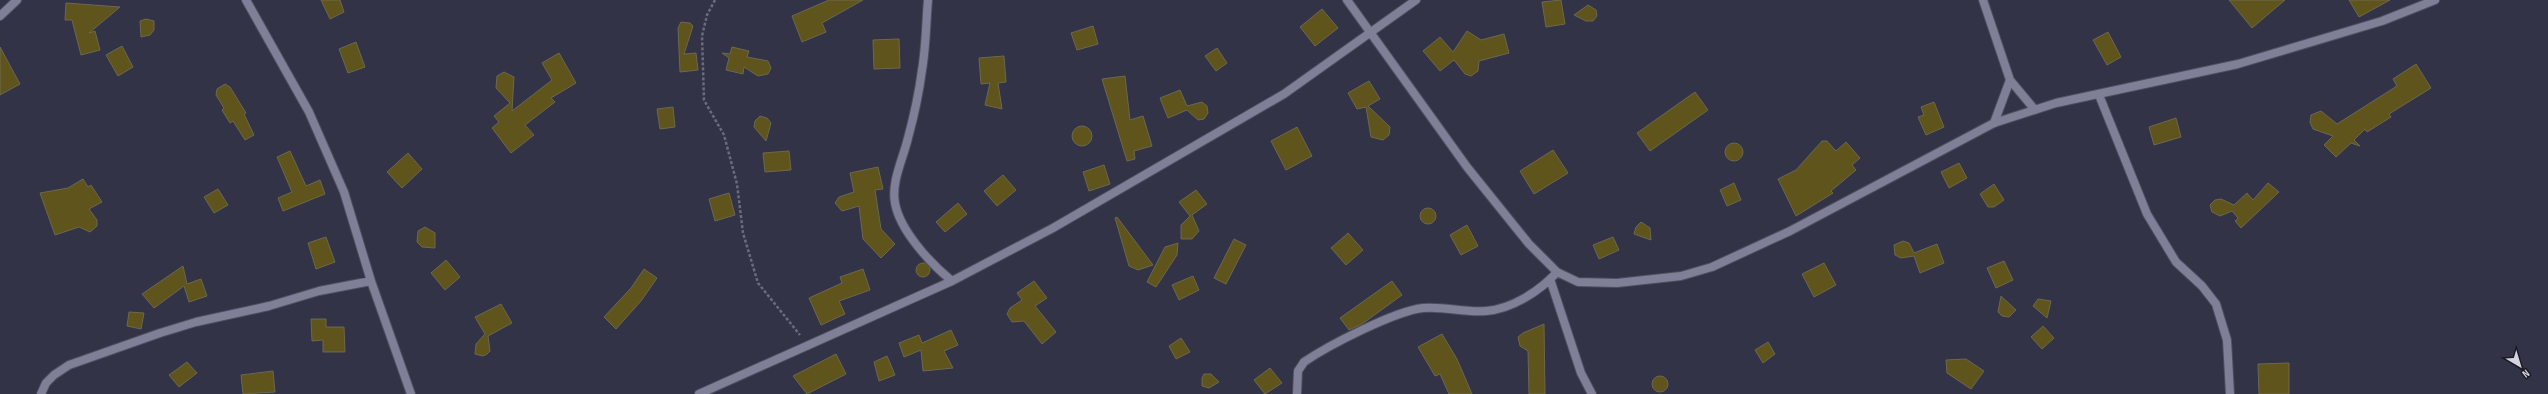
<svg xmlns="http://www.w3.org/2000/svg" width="2548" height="394" viewBox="0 0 2548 394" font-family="'Sofia Sans Condensed',sans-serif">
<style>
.building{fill:#5e541c;stroke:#6c6850}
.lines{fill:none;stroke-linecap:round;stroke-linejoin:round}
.street-casing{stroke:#4e4e5f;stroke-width:10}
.path{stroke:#6a6b7c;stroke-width:2.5;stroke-dasharray:3 2;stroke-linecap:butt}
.street{stroke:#7f8097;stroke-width:8}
</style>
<rect width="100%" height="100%" fill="#323347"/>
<path class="building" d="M321,0H340L344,12L330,19Z
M829,0H863L822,23L826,32L802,42L792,16Z
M1561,0L1565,24L1546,27L1542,2Z
M2229,0H2285L2252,28Z
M2349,0H2390L2359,17Z
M66,3L120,7L89,33L95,31L100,50L81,55L72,20H65Z
M1588,5L1596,10L1597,16L1593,21H1586L1574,15Z
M1322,9L1338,28L1315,46L1300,27Z
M146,19L154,21V30L150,35L141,37L140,21Z
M681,22L690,23L693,26L684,54L696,53L698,70L680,72L678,28Z
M1093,26L1098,44L1077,50L1071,33Z
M1467,31L1481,40L1504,34L1509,53L1479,61L1478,71L1471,76L1465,74L1454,60L1440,71L1423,51L1440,37L1453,52Z
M2108,32L2121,57L2107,65L2093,40Z
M899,39L900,68L874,69L873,40Z
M356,42L365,67L348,73L339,49Z
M122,46L133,67L118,76L106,55Z
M0,47L20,84L0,95Z
M732,47L749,51L747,57L768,61L771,68L768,74L758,76L744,67L743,74L726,70L729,58L722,53L730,54Z
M1217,48L1227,63L1216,71L1205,56Z
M559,53L576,83L551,98L555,102L525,125L534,135L511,153L492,128L499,122L494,116L510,103L496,88L497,76L504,72L514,77L512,111L552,80L542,63Z
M1004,56L1006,82L998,83L1002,109L985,105L990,83L981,84L979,58Z
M2416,64L2431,88L2389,114L2391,117L2367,132L2365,129L2354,140L2360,146L2351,143L2336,157L2324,145L2333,136L2313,129L2310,122L2311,115L2321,111L2337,124L2397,86L2393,79Z
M1125,76L1130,120L1143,116L1152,146L1134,151L1135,159L1127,161L1102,79Z
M1369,81L1380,99L1368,106L1390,127L1389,135L1383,140L1371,137L1366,107L1357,109L1348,93Z
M225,84L230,87L246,113L244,114L254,135L245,140L233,121L230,123L222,110L224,108L216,95L217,89Z
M1180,90L1187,106L1202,102L1207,106L1208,113L1204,119L1198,120L1187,110L1168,118L1160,98Z
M1695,92L1708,110L1650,151L1637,133Z
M1934,102L1944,127L1926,135L1918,117L1924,115L1921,107Z
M673,107L675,127L660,129L657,109Z
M760,116L767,118L771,123L766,141L754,127L755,121Z
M2176,118L2181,137L2154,145L2149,127Z
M1072 136a10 10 0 1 1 20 0a10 10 0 1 1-20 0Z
M1297,127L1312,156L1286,170L1271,141Z
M1822,141H1827L1836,151L1846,142L1860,158L1852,165L1856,170L1831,191L1833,193L1796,216L1778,179L1796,170Z
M1725 152a9 9 0 1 1 18 0a9 9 0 1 1-18 0Z
M1553,150L1568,173L1534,194L1520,171Z
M290,151L306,186L320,180L325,194L283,211L278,198L292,192L277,157Z
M789,151L791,170L765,172L763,153Z
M408,153L422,169L402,188L387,172Z
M1959,163L1967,178L1949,188L1941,172Z
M1104,165L1110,184L1089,191L1083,172Z
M878,167L883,189L875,190L881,229L895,244L881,258L863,239L859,206L842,211L835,203L839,197L854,192L850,173Z
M1003,175L1016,190L997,206L984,191Z
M83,179L88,187L91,185L102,202L89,209L97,220V226L90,232L79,227L55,235L40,193L68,188Z
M1734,183L1741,200L1727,206L1720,190Z
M2268,183L2279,192L2241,228L2235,221L2238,218L2232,211L2220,216L2212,212L2210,205L2215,200L2221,199L2234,205L2247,193L2253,200Z
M1994,184L2004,200L1994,207H1988L1980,194Z
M218,189L228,205L214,213L204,197Z
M1196,190L1207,204L1192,215L1199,231L1192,239H1181V225L1190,216L1179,202Z
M729,193L735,215L715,221L709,199Z
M958,203L967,214L945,232L936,222Z
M1420 216a8 8 0 1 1 16 0a8 8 0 1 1-16 0Z
M1117,217L1153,265L1138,270L1129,266L1115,218Z
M1641,222L1650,228L1651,240L1634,234L1636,227Z
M1467,225L1478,246L1461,255L1450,235Z
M425,227L435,233V248L422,247L417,242L418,231Z
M1348,233L1363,250L1346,265L1331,248Z
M326,237L335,262L316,269L308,243Z
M1613,237L1619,250L1599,259L1593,245Z
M1234,239L1246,245L1226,284L1214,278Z
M1903,241L1909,243L1914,253L1937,244L1944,263L1920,273L1914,256L1901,258L1895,255L1894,245Z
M1178,243L1177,255L1156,287L1147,282L1165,247Z
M446,260L460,277L445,290L431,273Z
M2004,261L2013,280L1996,288L1987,268Z
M916 270a7 7 0 1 1 14 0a7 7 0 1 1-14 0Z
M1824,263L1836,285L1814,297L1802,274Z
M183,266L187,284L201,279L207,296L189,302L184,286L154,308L142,294Z
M644,269L657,278L641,301L616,329L604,317L631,288Z
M863,269L870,290L839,301L845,314L821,325L809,298L842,283L840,277Z
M1193,276L1199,290L1179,300L1172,285Z
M1034,281L1047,298L1035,306L1056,332L1042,344L1024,321L1012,322L1007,314L1010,308L1022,300L1017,293Z
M1392,281L1402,295L1362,324L1349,330L1340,318Z
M2001,296L2016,310L2009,317L2002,316L1998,312Z
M2038,299L2051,301L2047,318L2033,306Z
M501,304L512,323L488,336L490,351L487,354L483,356L475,354L476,344L485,334L475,317Z
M129,312L144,313L141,329L127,326Z
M311,319H326V327H344L345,352H323V340L312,341Z
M1544,324L1545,394H1529L1528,351L1520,346L1518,337L1523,333Z
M2043,326L2054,338L2042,349L2031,337Z
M951,330L958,345L944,351L953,368L923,371L921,350L904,357L899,343L919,335L922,343Z
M1442,334L1457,359L1472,394H1449L1440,374L1435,376L1418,347Z
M1181,338L1190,352L1176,359L1169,346Z
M1768,342L1775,354L1763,363L1755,350Z
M836,354L846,374L807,394L793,376Z
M887,356L895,375L879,381L874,362Z
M1966,359L1984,371L1971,389L1947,373L1946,360Z
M187,362L197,373L179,387L169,375Z
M2289,363V394H2259L2258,364Z
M1270,368L1282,383L1265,394L1254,380Z
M273,371L275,392L243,394L241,375Z
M1204,374H1211L1219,382L1209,388L1202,386V378Z
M1652 384a8 8 0 1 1 16 0a8 8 0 1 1-16 0Z"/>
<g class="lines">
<g class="street-casing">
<path id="street" d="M246,0L309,112L344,192L371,281L411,394
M928,0C926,23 926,47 922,70C919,93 914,116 908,138C903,159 891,182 895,203C900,231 931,264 952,281
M1347,0L1467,167L1529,244L1557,272L1578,282L1617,283L1681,276L1712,267L1790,231L1994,123L2056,103L2238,64L2382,21L2435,0
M1983,0L2010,80L2035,110
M0,16L17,0
M2099,95L2147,214L2176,262L2202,286L2216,304L2227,340L2230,394
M1994,123L2010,80
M1550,279L1581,373L1592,394
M41,394L46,383L54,375L69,365L160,333L196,322L269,306L319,291L371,281
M699,394L952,281L1053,228L1284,94L1416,0
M1297,394L1298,371L1304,362C1329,345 1395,311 1423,308C1444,306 1465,313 1486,311C1512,309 1540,291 1557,272"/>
</g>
<path class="path" d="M715,0L707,15L702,36L704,100L724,135L737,184L743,233L758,283L800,335"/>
<use href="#street" class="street"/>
</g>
<g transform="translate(2520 366) rotate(142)" stroke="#1b1b25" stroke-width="3" paint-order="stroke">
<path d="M0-3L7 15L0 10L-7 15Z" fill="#d3d4e1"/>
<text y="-6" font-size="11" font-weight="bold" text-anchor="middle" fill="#d3d4e1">N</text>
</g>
</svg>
